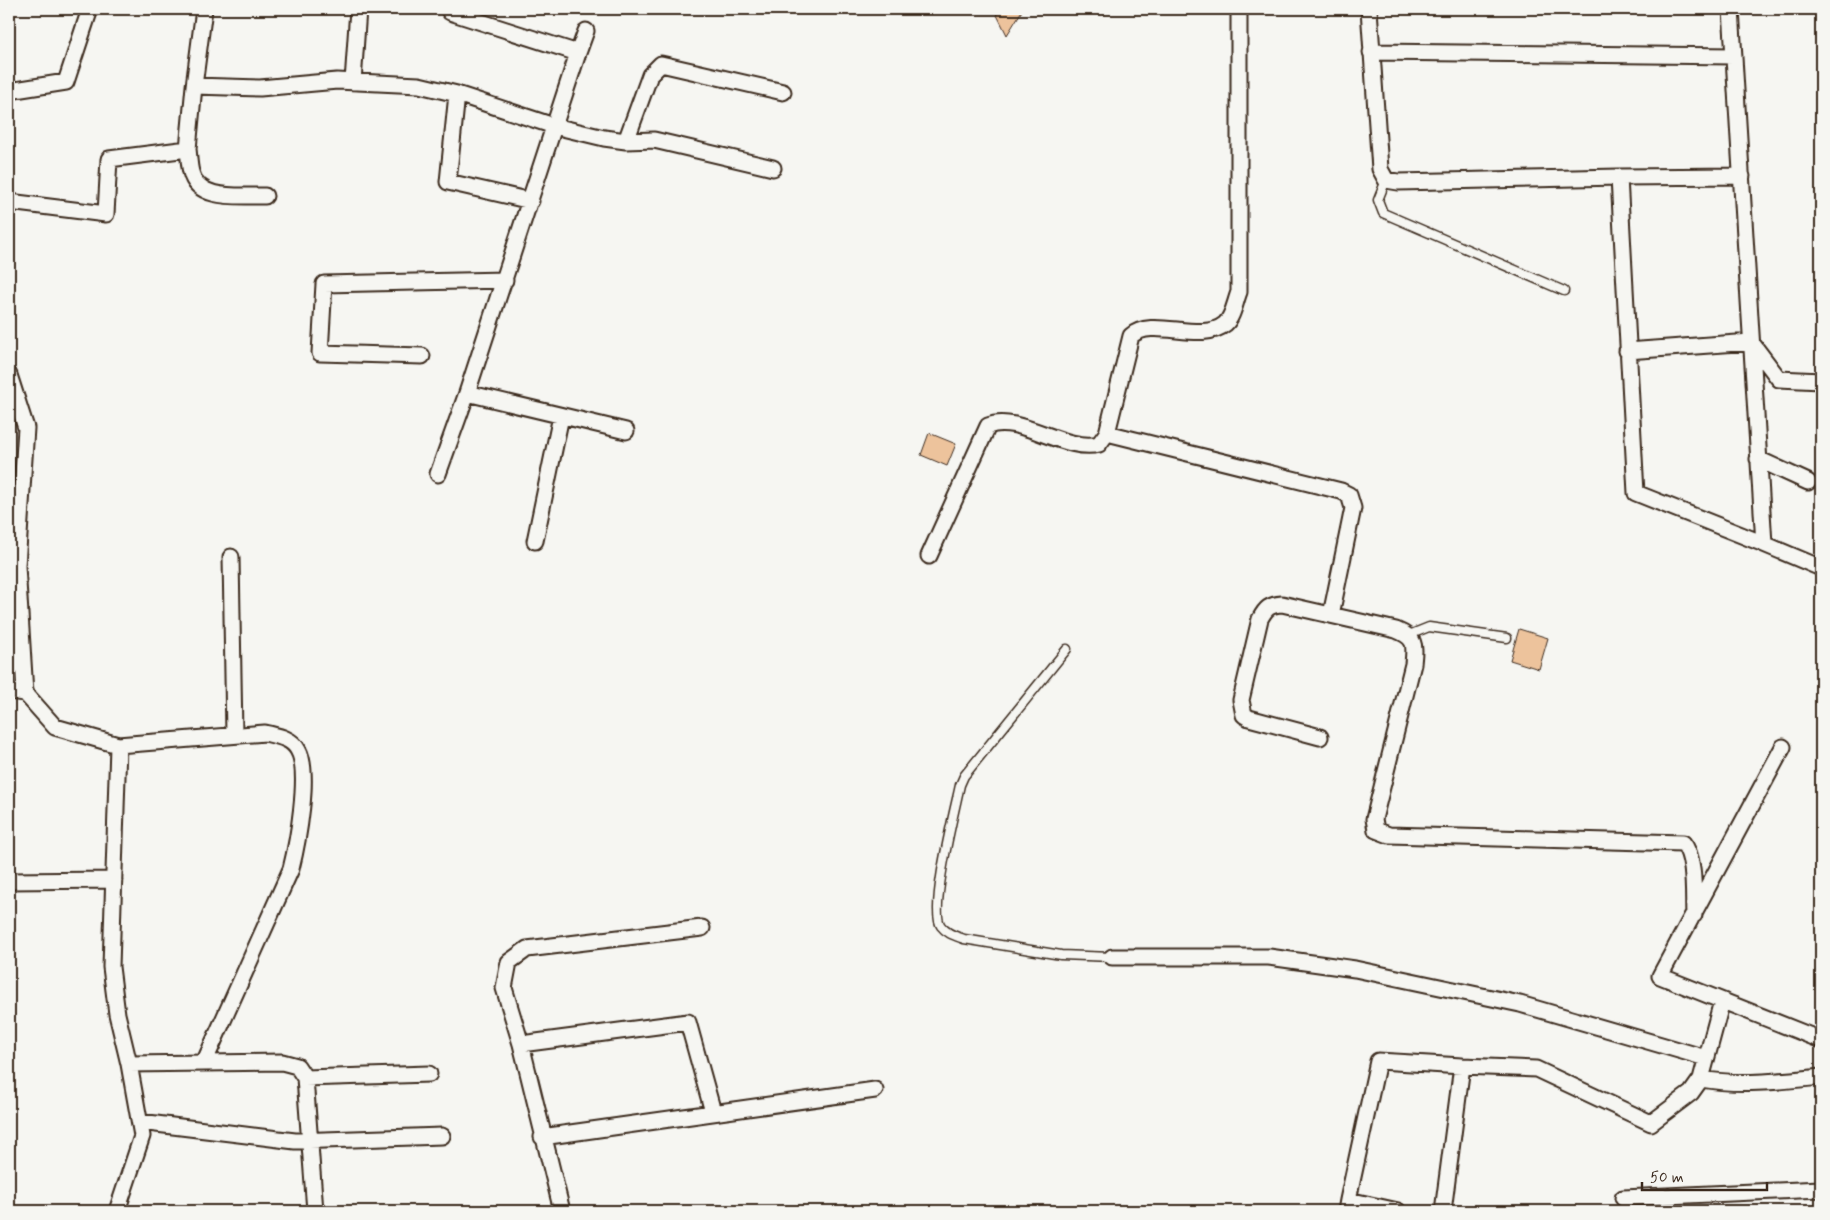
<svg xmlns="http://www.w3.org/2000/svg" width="1830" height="1220" viewBox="0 0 1830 1220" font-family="Mynerve,sans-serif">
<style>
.building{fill:#edc39c;stroke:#3b2a1e}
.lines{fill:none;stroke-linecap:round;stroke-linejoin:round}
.service-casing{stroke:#3b2a1e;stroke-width:11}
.minor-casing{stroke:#3b2a1e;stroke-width:19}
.service{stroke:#f6f6f2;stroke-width:8}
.minor{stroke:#f6f6f2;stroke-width:15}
</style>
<rect width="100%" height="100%" fill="#f6f6f2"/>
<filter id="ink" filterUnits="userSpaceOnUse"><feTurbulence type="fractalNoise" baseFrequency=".02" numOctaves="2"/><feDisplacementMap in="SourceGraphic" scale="10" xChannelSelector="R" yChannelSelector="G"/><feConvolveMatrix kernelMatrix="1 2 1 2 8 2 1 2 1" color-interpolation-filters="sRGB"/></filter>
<g filter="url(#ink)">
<path class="building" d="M994,9H1023L1007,35Z
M929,433L956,444L947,466L921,455Z
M1519,629L1548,638L1539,669L1510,660Z"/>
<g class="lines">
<g class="service-casing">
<path id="service" d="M1386,180L1378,200L1383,213L1564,291
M1409,635L1429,627L1507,638
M1067,649L964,776L960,785C955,809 929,910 941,926C947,934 956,936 964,939L1061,955L1112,957"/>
</g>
<g class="minor-casing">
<path id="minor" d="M204,9L194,86L260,88L337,81L419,85L457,94L554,126L604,138L626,141L654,140L773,168
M1369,9L1380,169L1386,180L1398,182L1619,177L1636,493L1764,544L1731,9
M450,12L578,53L467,393L626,431
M1371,52L1734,56
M578,53L586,31
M353,82L358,9
M9,91L66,82L90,9
M457,94L448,182L531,201
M626,141L650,75L661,64L783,92
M188,149C189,156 189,165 191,172C198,202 241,195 265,196
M1619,177L1742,176
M9,202L106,214L109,159L188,149L194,86
M1627,351L1751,342L1779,379L1821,381
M422,356L320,353L324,284L505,280
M9,375L26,428L17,566L25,693L55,727L118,745L111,967L117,1014L129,1064L142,1136L117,1211
M1107,433L1341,491L1349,495L1353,508L1331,615
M1758,459L1808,482
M438,474L467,393
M535,541L561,416
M1764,544L1821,568
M929,556L988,426C1018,413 1066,453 1099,444L1107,433L1131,336C1152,316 1201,344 1225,324C1233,317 1235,302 1239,292V9
M231,557L234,735
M9,691L25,693
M1320,737L1249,718L1244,715L1241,700L1260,619C1266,608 1269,605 1282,604L1396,630C1416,638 1415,644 1413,664L1374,819L1376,830L1389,835L1683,843C1696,858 1693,896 1694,915
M118,745L265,733C277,736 292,738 298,750C311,772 297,845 291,869L204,1063
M1783,747L1660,976L1821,1040
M9,881L114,880
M1112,957H1269L1355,969L1520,1004L1706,1058
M521,1044L688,1022L713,1112
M129,1064L282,1062L297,1066L305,1078L315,1211
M305,1078L429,1074
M1701,1079C1740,1086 1782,1081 1821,1077
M140,1122L295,1141L442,1136
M542,1137L875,1090
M1623,1198L1821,1189
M1348,1200L1378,1061L1462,1066
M562,1211L521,1044L504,988L509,962L527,949L702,928
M1346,1211L1348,1200L1398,1211
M1443,1211L1462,1066L1536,1069L1651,1123L1691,1093L1701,1079L1722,1001"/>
</g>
<use href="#service" class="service"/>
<use href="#minor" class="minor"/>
</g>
</g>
<rect width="1830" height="1220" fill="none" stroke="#f6f6f2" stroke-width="30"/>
<rect x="15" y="15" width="1800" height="1190" fill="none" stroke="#3b2a1e" stroke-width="2" filter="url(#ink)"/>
<path d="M1642 1182v8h125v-8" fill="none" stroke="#3b2a1e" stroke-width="2.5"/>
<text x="1650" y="1182" font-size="15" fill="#3b2a1e" stroke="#f6f6f2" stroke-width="4" paint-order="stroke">50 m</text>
</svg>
